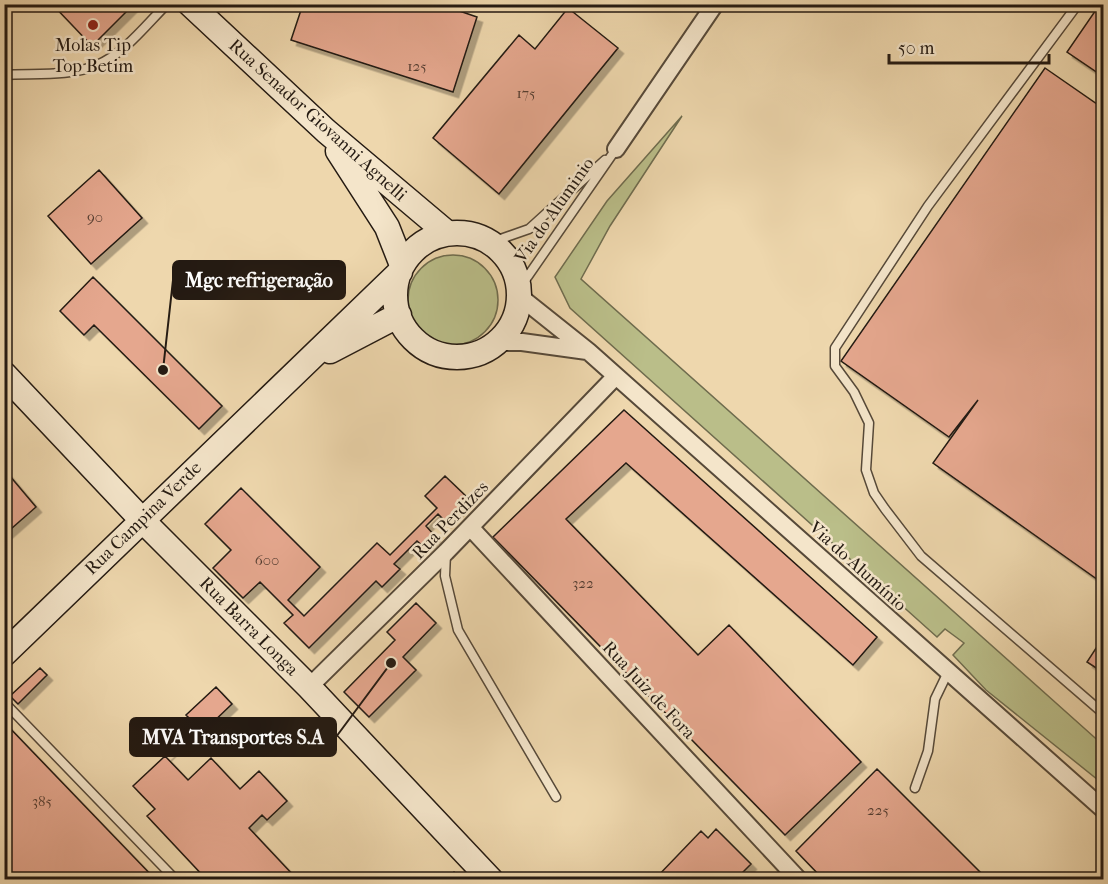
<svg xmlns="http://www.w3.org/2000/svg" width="1108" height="884" viewBox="0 0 1108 884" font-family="'IM FELL French Canon',serif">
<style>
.green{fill:#babe89;stroke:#6f6c4e;stroke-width:1.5}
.building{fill:#e5a78e;stroke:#241a12;stroke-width:1.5;filter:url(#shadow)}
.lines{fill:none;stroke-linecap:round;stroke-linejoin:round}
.lane-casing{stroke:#564939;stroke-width:11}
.street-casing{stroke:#564939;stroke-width:20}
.secondary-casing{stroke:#241a12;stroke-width:27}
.lane{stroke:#f4e5ca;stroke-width:8}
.street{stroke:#f4e5ca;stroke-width:16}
.secondary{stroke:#f4e5ca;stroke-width:24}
.poi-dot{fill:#8f2418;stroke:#f4e5ca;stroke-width:2}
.labels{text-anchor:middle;stroke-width:5;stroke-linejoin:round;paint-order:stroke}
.number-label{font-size:15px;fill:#543d31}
.poi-label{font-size:18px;fill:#241a12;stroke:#f4e5ca}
.street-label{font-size:18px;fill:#241a12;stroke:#f4e5ca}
.leader{fill:none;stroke:#241a12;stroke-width:2}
.callout-dot{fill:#241a12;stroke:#f4e5ca;stroke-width:2}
.callout{fill:#241a12;stroke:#241a12;stroke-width:2}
.callout-label{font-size:20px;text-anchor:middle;font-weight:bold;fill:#fff}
</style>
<defs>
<filter id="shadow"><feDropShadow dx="5.5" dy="5.5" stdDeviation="0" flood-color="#0004"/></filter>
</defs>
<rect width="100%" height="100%" fill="#eed7ad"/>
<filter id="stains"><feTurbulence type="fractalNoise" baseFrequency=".00333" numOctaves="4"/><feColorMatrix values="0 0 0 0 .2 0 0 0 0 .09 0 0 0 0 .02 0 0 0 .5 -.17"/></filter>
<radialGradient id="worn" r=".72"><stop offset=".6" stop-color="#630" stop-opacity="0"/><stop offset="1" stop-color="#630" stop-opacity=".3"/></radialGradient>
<path class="green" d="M682,116L610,226L581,279L1103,745V784L986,690L953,655L964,643L945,629L937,637L570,308L555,277L607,201Z
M408 300a45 45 0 1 1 90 0a45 45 0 1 1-90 0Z"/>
<path class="building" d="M52,4H134L92,46Z
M303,4H439L477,17L453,92L291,40Z
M1100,4H1104V77L1067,52Z
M568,8L618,48L499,194L433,138L519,35L535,49Z
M1045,68L1104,109V579L1101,582L933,463L978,400L949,437L841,361Z
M99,170L142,218L91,264L48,216Z
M93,277L222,406L199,429L94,325L84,335L60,311Z
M624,410L877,637L853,665L626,463L566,519L698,655L729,625L861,762L785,835L493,537Z
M4,469L36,507L4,535Z
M445,476L469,499L446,522L438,514L426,526L435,536L424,547L417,541L394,564L400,569L382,587L376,581L309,648L284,623L293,615L260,582L243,598L213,568L231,550L205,524L241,488L320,567L288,600L304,616L377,543L390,555L437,508L425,496Z
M416,603L436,623L403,657L416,670L369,717L344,692L395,640L387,632Z
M1104,636V673L1087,662Z
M40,668L47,675L18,704L10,696Z
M216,687L232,704L209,726L203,720L165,756L188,780L211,758L240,789L259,771L287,801L267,820L262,815L249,828L295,877L292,880H207L147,816L155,809L133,786L197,726L186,715Z
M4,722L156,880H4Z
M877,769L981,873L974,880H824L796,851Z
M716,829L751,864L735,880H654L701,831L708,838Z
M454,872L462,880H447Z"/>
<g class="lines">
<g class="lane-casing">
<path id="lane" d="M1078,4L928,206L835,348V366L854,392L869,423L866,470L874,493L885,509L921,556L1104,714
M4,75C33,73 70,77 97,65C124,54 146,25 167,4
M492,242L529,229L605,160
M519,289L616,149
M446,553L445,576L458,630L556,797
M4,702L176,880
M915,788L928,751L935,699L948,672"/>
</g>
<g class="street-casing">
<path id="street" d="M616,149L715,4
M519,296L588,351L1104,810
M498,342H522L587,351
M470,527L799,880
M309,687L446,552L615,377"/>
</g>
<g class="secondary-casing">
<path id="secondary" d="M190,4L326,131L447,233
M338,151L387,227L402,265
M395 295a62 62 0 1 1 124 0a62 62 0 1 1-124 0Z
M330,351L399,315
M4,374L141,519L309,687L491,880
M4,654L400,272"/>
</g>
<use href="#lane" class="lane"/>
<use href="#street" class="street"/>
<use href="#secondary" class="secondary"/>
</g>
<circle class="poi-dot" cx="93" cy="25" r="6"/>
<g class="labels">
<g class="number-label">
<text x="417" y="71">125</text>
<text x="526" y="98">175</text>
<text x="95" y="222">90</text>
<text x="267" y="565">600</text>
<text x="583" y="588">322</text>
<text x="42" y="806">385</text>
<text x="878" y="815">225</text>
</g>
<g class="poi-label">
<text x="93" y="51">Molas Tip<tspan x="93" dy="21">Top Betim</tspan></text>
</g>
<g class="street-label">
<text transform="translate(318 120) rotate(42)" y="6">Rua Senador Giovanni Agnelli</text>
<text transform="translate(554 210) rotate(-55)" y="6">Via do Aluminio</text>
<text transform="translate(143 518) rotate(-44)" y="6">Rua Campina Verde</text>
<text transform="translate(450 520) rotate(-46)" y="6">Rua Perdizes</text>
<text transform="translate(858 566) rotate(42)" y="6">Via do Alumínio</text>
<text transform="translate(249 626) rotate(45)" y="6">Rua Barra Longa</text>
<text transform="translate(649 690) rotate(47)" y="6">Rua Juiz de Fora</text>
</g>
</g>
<path class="leader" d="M163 370L173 280M391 663L336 737"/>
<g class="callout-dot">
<circle cx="163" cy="370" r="6"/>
<circle cx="391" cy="663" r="6"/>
</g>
<g class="callout">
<rect x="173" y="261" width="172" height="38" rx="6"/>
<rect x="130" y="718" width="206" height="38" rx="6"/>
</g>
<g class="callout-label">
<text x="259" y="287">Mgc refrigeração</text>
<text x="233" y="744">MVA Transportes S.A</text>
</g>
<rect width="1108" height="884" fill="none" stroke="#eed7ad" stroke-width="24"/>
<rect x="6" y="6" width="1096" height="872" fill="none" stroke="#241a12" stroke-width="3"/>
<rect x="12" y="12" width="1084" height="860" fill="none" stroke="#241a12" stroke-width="1.5"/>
<path d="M889 54v9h160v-9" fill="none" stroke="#241a12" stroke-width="3"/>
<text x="898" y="54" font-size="18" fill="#241a12" stroke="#f4e5ca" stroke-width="4.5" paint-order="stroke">50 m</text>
<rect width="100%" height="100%" filter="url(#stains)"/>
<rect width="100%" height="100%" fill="url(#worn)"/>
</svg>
